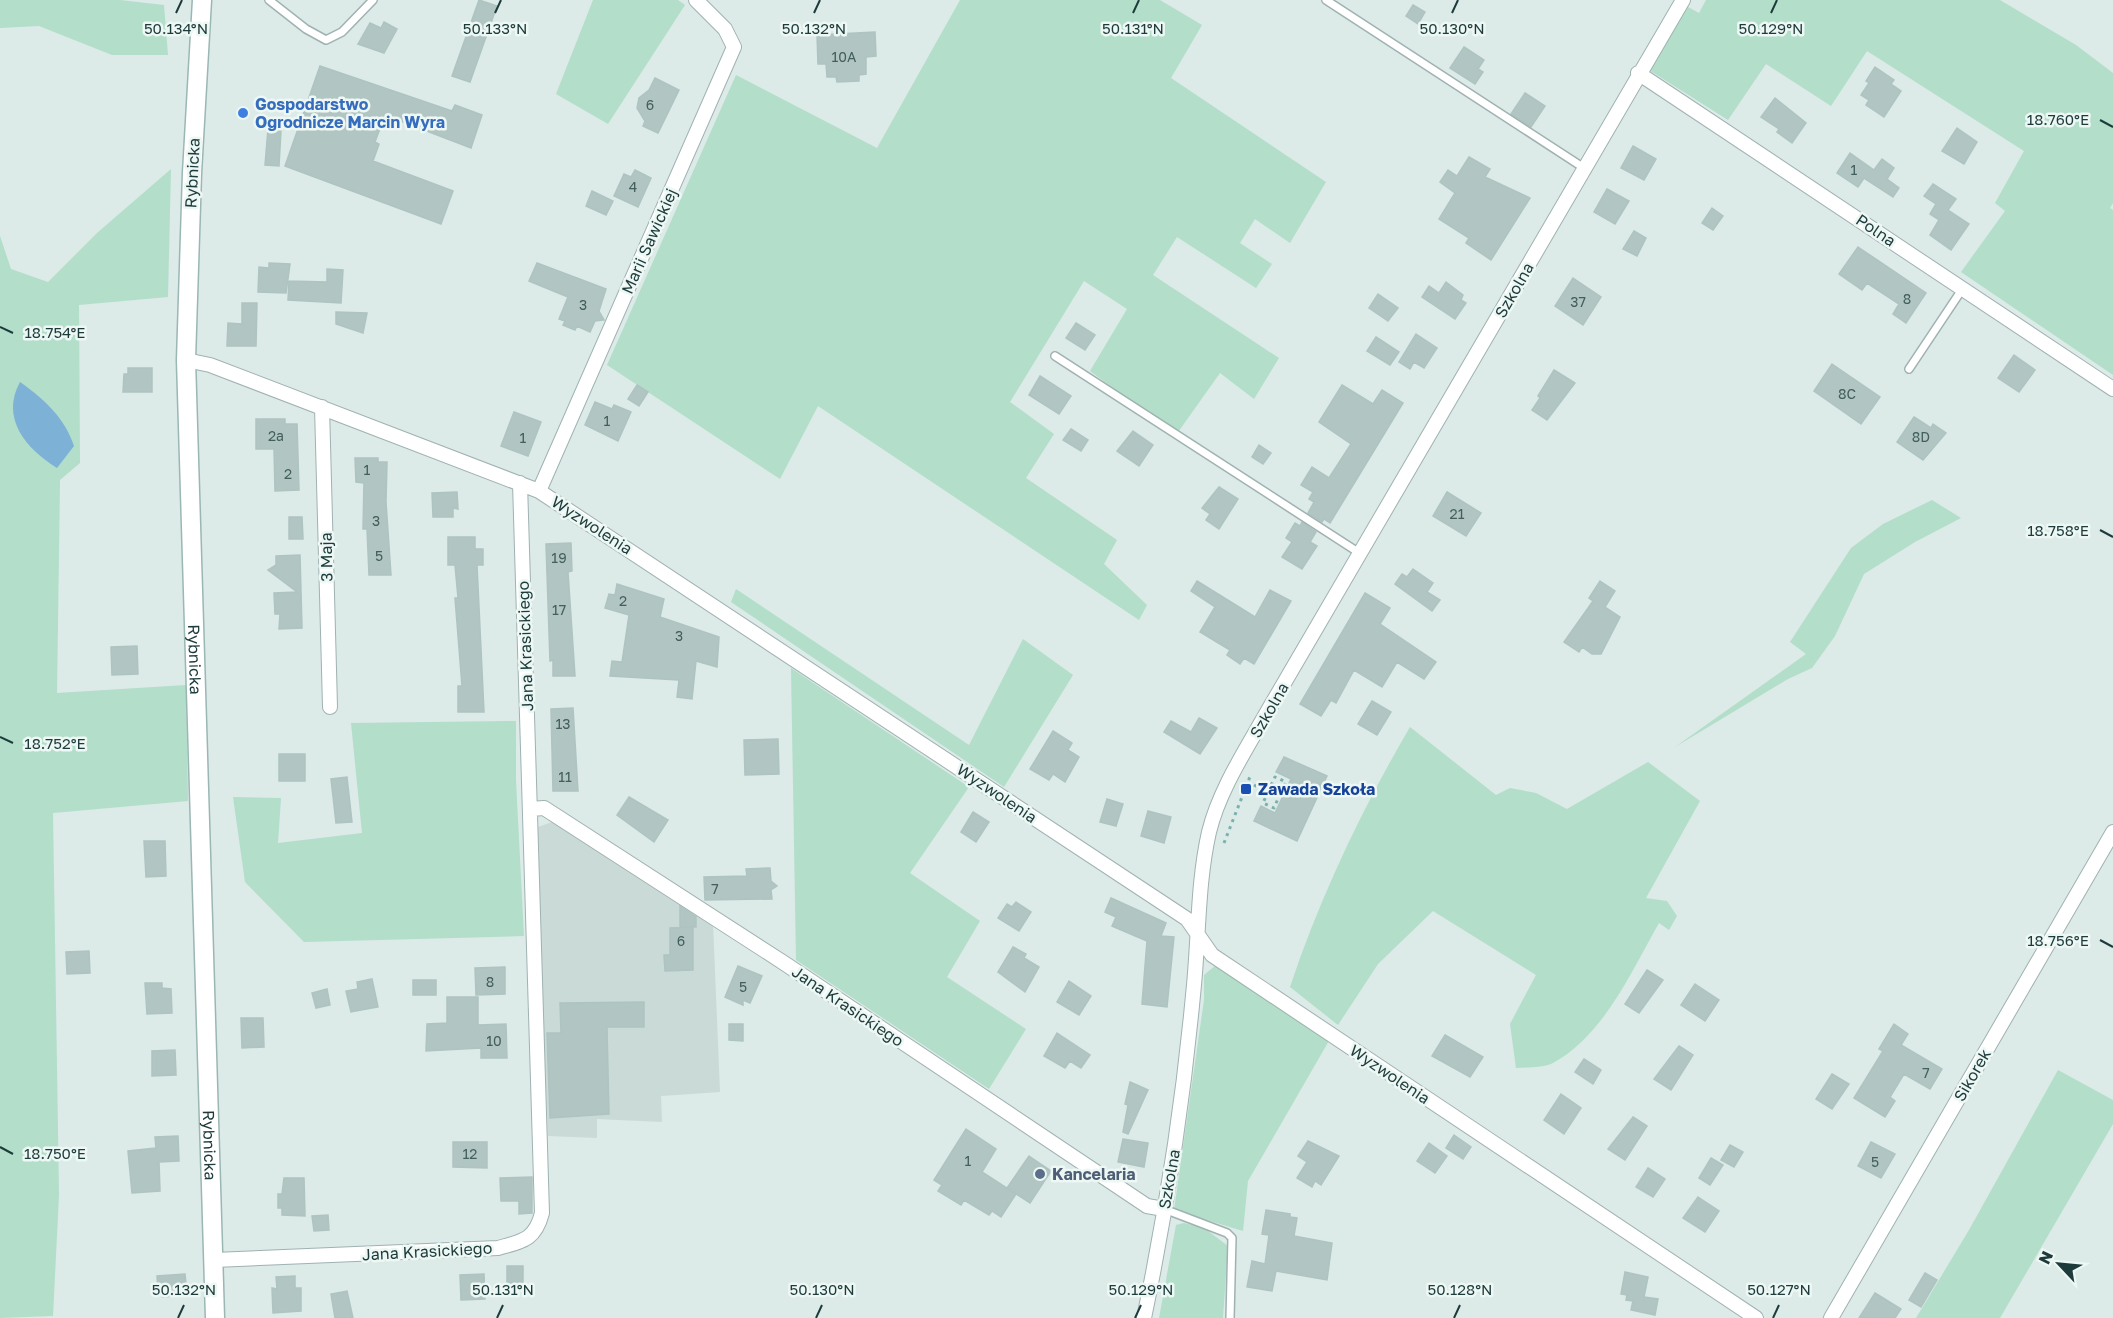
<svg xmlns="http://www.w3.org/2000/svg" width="2113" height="1318" viewBox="0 0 2113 1318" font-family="'Golos Text',sans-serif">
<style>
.built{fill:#cadad7}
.green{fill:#b2deca}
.water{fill:#7db1d6}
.building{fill:#b1c5c2;stroke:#aec4c1;stroke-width:1.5}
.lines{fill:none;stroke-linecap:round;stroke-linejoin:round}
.lane-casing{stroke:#9fb2b1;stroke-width:10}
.street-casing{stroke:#9fb2b1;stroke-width:16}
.secondary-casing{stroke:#9ab7b4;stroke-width:21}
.path{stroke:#79b1af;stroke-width:3;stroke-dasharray:3 4.5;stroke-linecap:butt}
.lane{stroke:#fff;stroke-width:7}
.street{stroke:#fff;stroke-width:14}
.secondary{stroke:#fff;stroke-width:18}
.ticks{fill:none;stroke:#1d3b3b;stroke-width:2}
.shop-dot{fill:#3f7fe0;stroke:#edf7f4;stroke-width:2}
.transit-dot{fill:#1a4fb4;stroke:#edf7f4;stroke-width:2}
.service-dot{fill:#5c6f8a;stroke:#edf7f4;stroke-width:2}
.labels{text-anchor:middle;stroke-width:5;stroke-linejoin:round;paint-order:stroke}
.number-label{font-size:14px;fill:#425e5d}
.shop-label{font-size:16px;font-weight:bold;fill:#366cbe;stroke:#edf7f4;text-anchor:start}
.street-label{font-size:16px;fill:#1d3b3b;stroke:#edf7f4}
.transit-label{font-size:16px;font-weight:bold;fill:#164399;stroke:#edf7f4;text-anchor:start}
.service-label{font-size:16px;font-weight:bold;fill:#4e5e75;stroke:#edf7f4;text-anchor:start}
.ticks-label{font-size:15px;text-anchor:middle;fill:#1d3b3b;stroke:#edf7f4;stroke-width:5;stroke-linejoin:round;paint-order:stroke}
</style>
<rect width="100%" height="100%" fill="#dceae8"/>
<path class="built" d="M555,821L713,923L720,1092L661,1096L662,1122L597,1119V1138L548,1136L535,828Z"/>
<path class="green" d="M0,0H120L164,5L168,55H112L39,26L0,28Z
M593,0H678L685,5L608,124L556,94Z
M960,0H1160L1202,25L1171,78L1326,182L1290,243L1255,219L1240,243L1272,264L1256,288L1177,237L1153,275L1279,358L1254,399L1220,373L1176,435L1090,371L1127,309L1084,281L1010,402L1054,434L1026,478L1117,540L1104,564L1147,605L1139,620L818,406L780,479L607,365L736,75L877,148Z
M1706,0H2000L2076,45L2113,73V203L2110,208L2113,210V375L1961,272L2005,211L1995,203L2024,151L1867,51L1831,106L1766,64L1728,120L1649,70L1688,7L1699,13Z
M171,169L168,297L79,305L80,463L60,480L57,693L186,685L188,801L53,813L59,1195L53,1316L0,1318V236L11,269L48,282L97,233Z
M1932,500L1961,518L1915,542L1864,574L1835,636L1812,668L1788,679L1675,747L1806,654L1790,642L1851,548L1883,524Z
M736,589L969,745L1023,639L1073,675L1004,787L731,602Z
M791,668L969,787L910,873L980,921L947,977L1026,1029L989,1089L796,960Z
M516,721V781L524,936L304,942L245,882L233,797L281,798L278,843L362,833L351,723Z
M1410,727L1496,795L1510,788L1536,793L1567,809L1648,762L1700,801L1646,898L1667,901L1677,916L1669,930L1659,923C1631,972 1604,1035 1553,1063C1544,1068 1527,1067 1516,1068L1510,1024L1536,975L1433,911L1378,964L1338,1025L1290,987C1320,897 1362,809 1410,727Z
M1216,965L1330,1039L1248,1181L1243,1231L1174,1210L1204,1000V975Z
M2058,1070L2113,1100V1124L2000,1318H1916L1969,1230Z
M1184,1223L1204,1228L1228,1246L1223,1318H1159L1176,1225Z"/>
<path class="water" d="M20,382C45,400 64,417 74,446L57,468C26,449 0,418 20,382Z"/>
<path class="building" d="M479,0L497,6L470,82L452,76Z
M1413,5L1425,12L1418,24L1406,16Z
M384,22L397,29L384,53L358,44L370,23L381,28Z
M875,32L876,56L866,57V74L859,75V81L837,82L836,77H827L826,64H818L817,35Z
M1464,47L1484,60L1478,69L1483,72L1475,84L1450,68Z
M320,66L452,111L455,105L482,115L471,148L385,115L375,142L379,144L373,161L453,191L441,224L285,166Z
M1875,67L1894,80L1891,84L1901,91L1884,117L1866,105L1869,100L1861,95L1869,83L1866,81Z
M655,78L679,90L658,133L643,126L645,121L637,108L639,98L649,90Z
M1525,93L1545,106L1531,127L1511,114Z
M1775,98L1806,123L1792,143L1777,132L1779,129L1761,117Z
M1957,128L1977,142L1964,164L1942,151Z
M268,129L281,130L279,166L265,165Z
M1633,146L1656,159L1644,180L1621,168Z
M1850,153L1874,170L1882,159L1894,168L1887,179L1899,188L1893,197L1864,178L1858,187L1837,173Z
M1469,157L1490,169L1485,177L1530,198L1491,260L1466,243L1469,238L1439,219L1455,193L1440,182L1448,170L1457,176Z
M635,170L651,178L638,207L614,196L624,174L631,177Z
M1933,184L1956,199L1948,210L1969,224L1951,250L1930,235L1939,220L1930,214L1936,204L1924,196Z
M1607,189L1629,201L1615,224L1594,212Z
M592,191L613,201L606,215L586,206Z
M1712,208L1723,216L1713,230L1702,223Z
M1634,231L1646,238L1637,256L1623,249Z
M1858,247L1926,293L1906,323L1893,314L1899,304L1867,283L1862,290L1839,274Z
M269,263L290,264L286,293L258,292L259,267L269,268Z
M537,263L606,289L599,311L604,320L595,321L590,332L577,326L575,330L563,325L565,321L559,319L568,297L529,281Z
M327,269L343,270L341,303L288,300L289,281L327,282Z
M1573,278L1601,297L1583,325L1555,306Z
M1446,282L1463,295L1461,300L1466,303L1455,319L1422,297L1429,286L1439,293Z
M1378,294L1398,308L1388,321L1369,308Z
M242,303H257L256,346H227L228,323L242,324Z
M336,312L367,313L363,333L336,324Z
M1076,323L1095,335L1085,350L1066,338Z
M1416,334L1437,348L1424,368L1414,362L1410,369L1399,362Z
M1376,337L1399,352L1390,365L1367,351Z
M2014,355L2035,370L2019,392L1998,378Z
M1832,364L1880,397L1861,424L1814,391Z
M128,368H152V392H123L124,374H128Z
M1554,370L1575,383L1547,420L1532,410L1540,398L1538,396Z
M1040,376L1071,396L1059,414L1029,395Z
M637,385L648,392L639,406L628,399Z
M1342,385L1373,404L1382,390L1403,403L1330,523L1324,519L1322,522L1308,513L1314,502L1309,499L1313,492L1301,485L1312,467L1329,478L1351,444L1319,422Z
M595,402L612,409L614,405L631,412L618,441L585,425Z
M514,412L541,422L528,456L501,446Z
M1914,417L1931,428L1933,424L1946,433L1923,460L1897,442Z
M256,419H285V424H297L299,490L275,491L274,449H256Z
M1071,429L1088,440L1081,451L1063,440Z
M1133,431L1153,445L1139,466L1117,451Z
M1259,445L1271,453L1263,464L1252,457Z
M355,458H378V462H387L386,502L391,575H369L367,529H363L364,483L356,482Z
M1219,487L1238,499L1219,529L1206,520L1210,514L1202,508Z
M457,492L458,509L453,508V517H433L432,493Z
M1447,492L1481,513L1466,536L1433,516Z
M289,517H302L303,539H289Z
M1302,522L1316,532L1310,542L1317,546L1302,569L1282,557L1292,542L1286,538L1295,523L1300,526Z
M448,537H475V549H483V565H477L484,712H458V686H462L455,598H458L455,565H448Z
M571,543L572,571L568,572L575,676H553V660L550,661L546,544Z
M300,555L302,628L279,629L280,614H275L274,593L297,592L268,570L276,565V556Z
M1413,569L1433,583L1427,592L1440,600L1432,611L1395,584L1402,574L1407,577Z
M1197,581L1255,617L1270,590L1291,601L1254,664L1244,658L1240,664L1227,655L1230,650L1200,632L1215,607L1191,591Z
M1600,581L1615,591L1605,607L1620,617L1601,654H1592L1582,647L1579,652L1564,642L1593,601L1589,598Z
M617,584L664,599L660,617L719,637L717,667L696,661L692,699L677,697L679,680L610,676L612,661L622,662L629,615L605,608L609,594L615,595Z
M1365,593L1390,608L1380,624L1436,662L1424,679L1397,662L1382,687L1354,670L1336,703L1331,700L1321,716L1300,704Z
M137,646L138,674L112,675L111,647Z
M1372,701L1391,712L1377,735L1358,724Z
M573,708L578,791H553L551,709Z
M1199,718L1217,728L1200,754L1164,732L1171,721L1191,732Z
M1053,731L1072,743L1068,750L1079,757L1065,782L1053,774L1049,780L1030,769Z
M778,739L779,774L745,775L744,740Z
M279,754H305V781H279Z
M1284,757L1327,776L1297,841L1254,821L1261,806L1275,813L1291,779L1276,772Z
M347,777L352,822L336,823L331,779Z
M629,797L668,820L654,842L617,815Z
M1107,799L1123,804L1116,826L1100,822Z
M1148,811L1171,817L1164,843L1141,836Z
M973,812L989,822L976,842L961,832Z
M144,841H165L166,876L146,877Z
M770,868L771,881L777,886L771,890L772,899L705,900L704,877L747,876L746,869Z
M1111,898L1166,923L1161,936L1174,937L1167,1007L1142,1004L1147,941L1112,926L1116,917L1105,912Z
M1016,902L1031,912L1019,931L998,918L1007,904L1012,907Z
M680,906L696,917V927H680Z
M693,927V970L665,971L664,955H670V928Z
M1013,947L1026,954L1024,958L1039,967L1025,992L998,972Z
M89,951L90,973L67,974L66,952Z
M738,966L762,976L750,1003L743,1000V1005L725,997Z
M505,967V994L476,995L475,968Z
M1647,970L1663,980L1639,1013L1625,1004Z
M372,979L378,1007L351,1012L346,991L358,989L357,982Z
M413,980H436V995H413Z
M1069,981L1091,996L1079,1015L1057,1002Z
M145,983H162V988L171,989L172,1013L147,1014Z
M1695,984L1719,1000L1705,1021L1681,1005Z
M327,989L330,1005L316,1008L312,993Z
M447,997H478V1025L506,1024L507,1058H481V1048L426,1051L427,1024L447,1023Z
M644,1002V1027H607L609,1114L550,1118L547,1033H561L560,1003Z
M241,1018H263L264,1047L242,1048Z
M729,1024H743V1041L729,1040Z
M1894,1024L1908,1034L1901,1045L1942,1069L1930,1089L1904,1074L1890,1097L1895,1101L1885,1117L1854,1098L1883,1051L1879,1049Z
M1057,1033L1090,1055L1081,1068L1070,1061L1065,1068L1044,1056Z
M1445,1035L1483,1057L1470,1077L1432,1056Z
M1679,1046L1693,1055L1671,1090L1654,1079Z
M175,1050L176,1075L152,1076V1051Z
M1584,1059L1601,1070L1593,1084L1575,1072Z
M1832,1074L1849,1084L1832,1109L1816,1099Z
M1130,1082L1148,1090L1128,1134L1123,1132L1128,1105L1125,1104Z
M1561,1094L1581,1108L1564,1134L1544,1120Z
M1633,1117L1647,1126L1625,1160L1608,1149Z
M966,1129L996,1149L982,1172L1016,1194L1001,1217L992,1211L989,1215L964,1200L961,1205L938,1191L942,1185L934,1180Z
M1454,1135L1471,1147L1463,1159L1446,1148Z
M178,1136L179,1161L159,1162L160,1191L132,1193L128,1151L156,1148L155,1137Z
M1123,1139L1148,1143L1144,1167L1118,1162Z
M1308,1141L1339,1156L1321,1185L1315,1181L1312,1187L1297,1178L1307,1162L1298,1156Z
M453,1142H487V1168L453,1167Z
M1871,1142L1895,1154L1881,1178L1858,1166Z
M1429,1143L1447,1156L1435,1173L1417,1161Z
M1730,1145L1743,1152L1734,1167L1721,1160Z
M1029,1156L1051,1171L1030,1203L1007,1188Z
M1711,1158L1723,1165L1710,1185L1699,1178Z
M1648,1168L1665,1179L1653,1197L1636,1187Z
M532,1177V1213L519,1214V1201H501L500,1178Z
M284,1178H304L305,1216L282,1215V1208H278V1194H282Z
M1698,1197L1719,1211L1705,1232L1683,1218Z
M1266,1210L1290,1214V1217L1297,1218L1294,1236L1332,1243L1327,1280L1276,1271L1272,1291L1247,1287L1252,1261L1265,1264L1269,1235L1262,1234Z
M328,1215L329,1230L314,1231L312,1216Z
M507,1266H523V1283H507Z
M1625,1272L1648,1277L1644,1297L1658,1299L1655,1315L1631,1310L1633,1301L1626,1300L1627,1295L1621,1294Z
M1925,1273L1937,1280L1921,1307L1909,1300Z
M185,1274L187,1295L163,1297V1290H158L157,1276Z
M484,1274L485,1299L461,1300L460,1275Z
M295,1276V1288H301V1311L273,1313L272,1288L277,1289L276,1277Z
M347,1291L353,1318H335L331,1294Z
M1875,1293L1901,1309L1895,1318H1859Z"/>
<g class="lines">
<g class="lane-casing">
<path id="lane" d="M269,0L306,29L326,40L342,32L373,0
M1326,0L1584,168
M1055,356L1361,554
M1909,369L1963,288
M1164,1209L1227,1233L1232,1238L1230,1318"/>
</g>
<g class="street-casing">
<path id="street" d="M1638,73L2113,389
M186,360L210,365L539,491L1187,919L1212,955L1756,1318
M322,407L330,707
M539,491L734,47L725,29L696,0
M531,809L544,808L784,963L1147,1206L1164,1209
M214,1260L498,1248C523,1241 535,1240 542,1213L520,483
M1144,1318C1166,1212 1183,1103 1193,995C1199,941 1197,885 1209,832C1219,791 1245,751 1266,714L1683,0
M1831,1318L2113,832"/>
</g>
<g class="secondary-casing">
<g id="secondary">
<path id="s1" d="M202,0L192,173L186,360L215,1318"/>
</g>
</g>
<path class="path" d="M1254,785L1268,792L1263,803L1274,808L1280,794L1283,796
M1268,792L1275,777L1286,782L1280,794
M1224,843L1251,774"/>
<use href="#lane" class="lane"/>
<use href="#street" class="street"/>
<use href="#secondary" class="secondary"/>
</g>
<path class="ticks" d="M176,13L182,0M495,13L501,0M814,13L820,0M1133,13L1139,0M1452,13L1458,0M1771,13L1777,0M2100,120L2113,127M0,327L13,333M2100,530L2113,537M0,737L13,743M2100,940L2113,947M0,1147L13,1154M178,1318L184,1305M497,1318L503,1305M816,1318L822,1305M1135,1318L1141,1305M1454,1318L1460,1305M1773,1318L1779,1305"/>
<circle class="shop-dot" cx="243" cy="113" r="6"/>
<rect class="transit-dot" x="1240" y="783" width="12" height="12" rx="3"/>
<circle class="service-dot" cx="1040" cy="1174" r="6"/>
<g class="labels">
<g class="number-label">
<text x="844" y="62">10A</text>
<text x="650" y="110">6</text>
<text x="1854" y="175">1</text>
<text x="633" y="192">4</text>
<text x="1907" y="304">8</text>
<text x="1578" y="307">37</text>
<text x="583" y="310">3</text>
<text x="1847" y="399">8C</text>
<text x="607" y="426">1</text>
<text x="276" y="441">2a</text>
<text x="1921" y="442">8D</text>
<text x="523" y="443">1</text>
<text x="367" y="475">1</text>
<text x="288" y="479">2</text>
<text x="1457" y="519">21</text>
<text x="376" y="526">3</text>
<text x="379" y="561">5</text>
<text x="559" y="563">19</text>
<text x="623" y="606">2</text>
<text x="559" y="615">17</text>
<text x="679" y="641">3</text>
<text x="563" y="729">13</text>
<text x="565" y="782">11</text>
<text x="715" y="894">7</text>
<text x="681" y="946">6</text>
<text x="490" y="987">8</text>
<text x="743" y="992">5</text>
<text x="494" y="1046">10</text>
<text x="1926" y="1078">7</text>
<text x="470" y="1159">12</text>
<text x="968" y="1166">1</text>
<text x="1875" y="1167">5</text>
</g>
<g class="shop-label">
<text x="255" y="110">Gospodarstwo<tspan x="255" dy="18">Ogrodnicze Marcin Wyra</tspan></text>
</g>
<g class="street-label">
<text transform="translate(192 173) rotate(-87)" y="6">Rybnicka</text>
<text transform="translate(1876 230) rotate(34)" y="6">Polna</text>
<text transform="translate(649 241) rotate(-66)" y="6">Marii Sawickiej</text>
<text transform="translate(1514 290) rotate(-60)" y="6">Szkolna</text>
<text transform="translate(592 525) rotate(33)" y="6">Wyzwolenia</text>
<text transform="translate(326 557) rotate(-91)" y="6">3 Maja</text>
<text transform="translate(525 646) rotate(-92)" y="6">Jana Krasickiego</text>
<text dy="6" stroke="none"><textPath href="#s1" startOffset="660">Rybnicka</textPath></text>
<text transform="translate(1269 710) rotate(-60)" y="6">Szkolna</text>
<text transform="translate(997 793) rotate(34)" y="6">Wyzwolenia</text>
<text transform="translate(848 1006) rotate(34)" y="6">Jana Krasickiego</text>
<text transform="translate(1390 1074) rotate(34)" y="6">Wyzwolenia</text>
<text transform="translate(1972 1075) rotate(-60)" y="6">Sikorek</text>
<text dy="6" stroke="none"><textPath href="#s1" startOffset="1146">Rybnicka</textPath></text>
<text transform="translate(1169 1179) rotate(-80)" y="6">Szkolna</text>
<text transform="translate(427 1251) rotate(-3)" y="6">Jana Krasickiego</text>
</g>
<g class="transit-label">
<text x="1258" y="795">Zawada Szkoła</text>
</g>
<g class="service-label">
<text x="1052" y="1180">Kancelaria</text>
</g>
</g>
<g class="ticks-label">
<text x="176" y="34">50.134°N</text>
<text x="495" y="34">50.133°N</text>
<text x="814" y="34">50.132°N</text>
<text x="1133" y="34">50.131°N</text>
<text x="1452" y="34">50.130°N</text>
<text x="1771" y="34">50.129°N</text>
<text x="2058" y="125">18.760°E</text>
<text x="55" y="338">18.754°E</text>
<text x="2058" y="536">18.758°E</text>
<text x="55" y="749">18.752°E</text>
<text x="2058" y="946">18.756°E</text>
<text x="55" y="1159">18.750°E</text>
<text x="184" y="1295">50.132°N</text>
<text x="503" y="1295">50.131°N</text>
<text x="822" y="1295">50.130°N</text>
<text x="1141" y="1295">50.129°N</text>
<text x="1460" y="1295">50.128°N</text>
<text x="1779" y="1295">50.127°N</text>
</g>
<g transform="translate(2059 1264) rotate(296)" stroke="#edf7f4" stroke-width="4.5" paint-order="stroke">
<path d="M0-4.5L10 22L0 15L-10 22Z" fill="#1d3b3b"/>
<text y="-9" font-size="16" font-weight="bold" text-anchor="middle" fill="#1d3b3b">N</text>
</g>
</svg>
